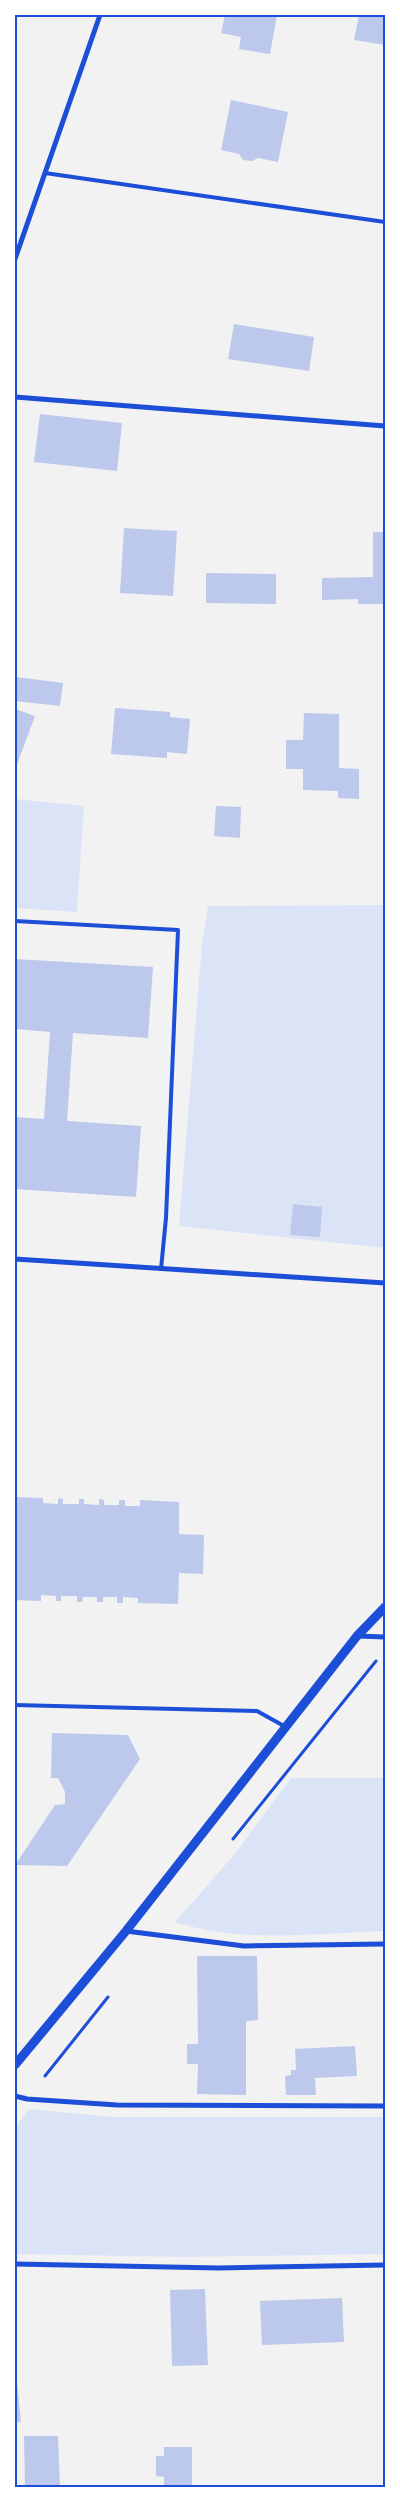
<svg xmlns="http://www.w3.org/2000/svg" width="400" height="2502" viewBox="0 0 400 2502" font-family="'Work Sans',sans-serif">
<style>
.green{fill:#dbe4f7}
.building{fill:#bdc9ec}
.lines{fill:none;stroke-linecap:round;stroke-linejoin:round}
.path{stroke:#1d4ed8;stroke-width:3}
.service{stroke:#1d4ed8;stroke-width:4}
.minor{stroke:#1d4ed8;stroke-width:5}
.tertiary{stroke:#1d4ed8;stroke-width:9}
.neatline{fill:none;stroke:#1d4ed8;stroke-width:2}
</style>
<rect width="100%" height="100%" fill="#f2f2f2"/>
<path class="green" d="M15,799L84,806L77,912L15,908Z
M385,905V1248L179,1226L202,943L208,906Z
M291,1778H385V1931C316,1933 241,1944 175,1922L234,1855Z
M29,2109L113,2117H385V2254L184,2257L15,2254V2128Z"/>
<path class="building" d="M225,15H277L270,54L239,49L241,37L221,33Z
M359,15H385V45L354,40Z
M231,100L288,112L278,162L258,158L252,161L243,160L239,154L221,150Z
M234,324L314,337L309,371L228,359Z
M40,414L122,423L117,471L34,462Z
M124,528L177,531L173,596L120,593Z
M373,532H385V604H358V599L322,600V578L373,577Z
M206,573L276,574V604L206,603Z
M16,677L63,683L60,706L15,701Z
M115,708L170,712V717L190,719L187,754L167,752V758L111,754Z
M15,709L35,716L15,770Z
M304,713L339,714V768L359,769V799L338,798V791L303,790V769H286V740H303Z
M216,806L241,807L240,838L214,836Z
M15,959L153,967L148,1038L73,1033L67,1121L141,1126L136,1197L15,1189V1117L44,1119L50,1032L15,1029Z
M293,1204L322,1207L320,1237L290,1235Z
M15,1497L43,1498V1503L58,1504V1498L63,1499V1504H79V1499H84V1504L99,1505V1499L104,1500V1505H119V1500H125V1506H140V1500L179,1502V1534L204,1535L203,1574L179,1573L178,1604L138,1603V1598L123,1597V1603H117V1597H103V1602H97V1597H83L82,1602H77V1596H61V1601H56V1596L41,1595V1601L15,1600Z
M52,1733L128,1735L140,1759L67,1866L15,1865L55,1805L65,1804V1792L58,1778H51Z
M197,1956H257L258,2020L246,2021V2095L197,2094L198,2064H187V2044H198Z
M355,2046L357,2076L315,2078L316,2095H286L285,2076L291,2075V2070H296L295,2049Z
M205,2289L208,2365L172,2366L170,2290Z
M342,2298L344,2342L262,2345L260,2301Z
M15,2362L21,2422H15Z
M24,2436H58L60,2487H25Z
M164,2447H192V2487H164V2477L156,2476V2456H164Z"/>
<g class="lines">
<path class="path" d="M233,1839L376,1661
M45,2076L108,1997"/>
<path class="service" d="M45,173L385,222
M15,921L178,930L166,1218L161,1269
M15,1705L257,1711L284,1726"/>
<path class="minor" d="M15,259L100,15
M15,397L385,426
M15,1259L385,1283
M358,1636L385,1637
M126,1931L244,1946L385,1944
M15,2096L27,2099L117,2105L385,2106
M15,2264L219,2268L385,2265"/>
<path class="tertiary" d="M15,2065L126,1931L357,1636L385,1607"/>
</g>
<rect width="400" height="2502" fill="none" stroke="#ffffff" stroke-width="32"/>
<rect x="16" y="16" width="368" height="2470" class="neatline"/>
</svg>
